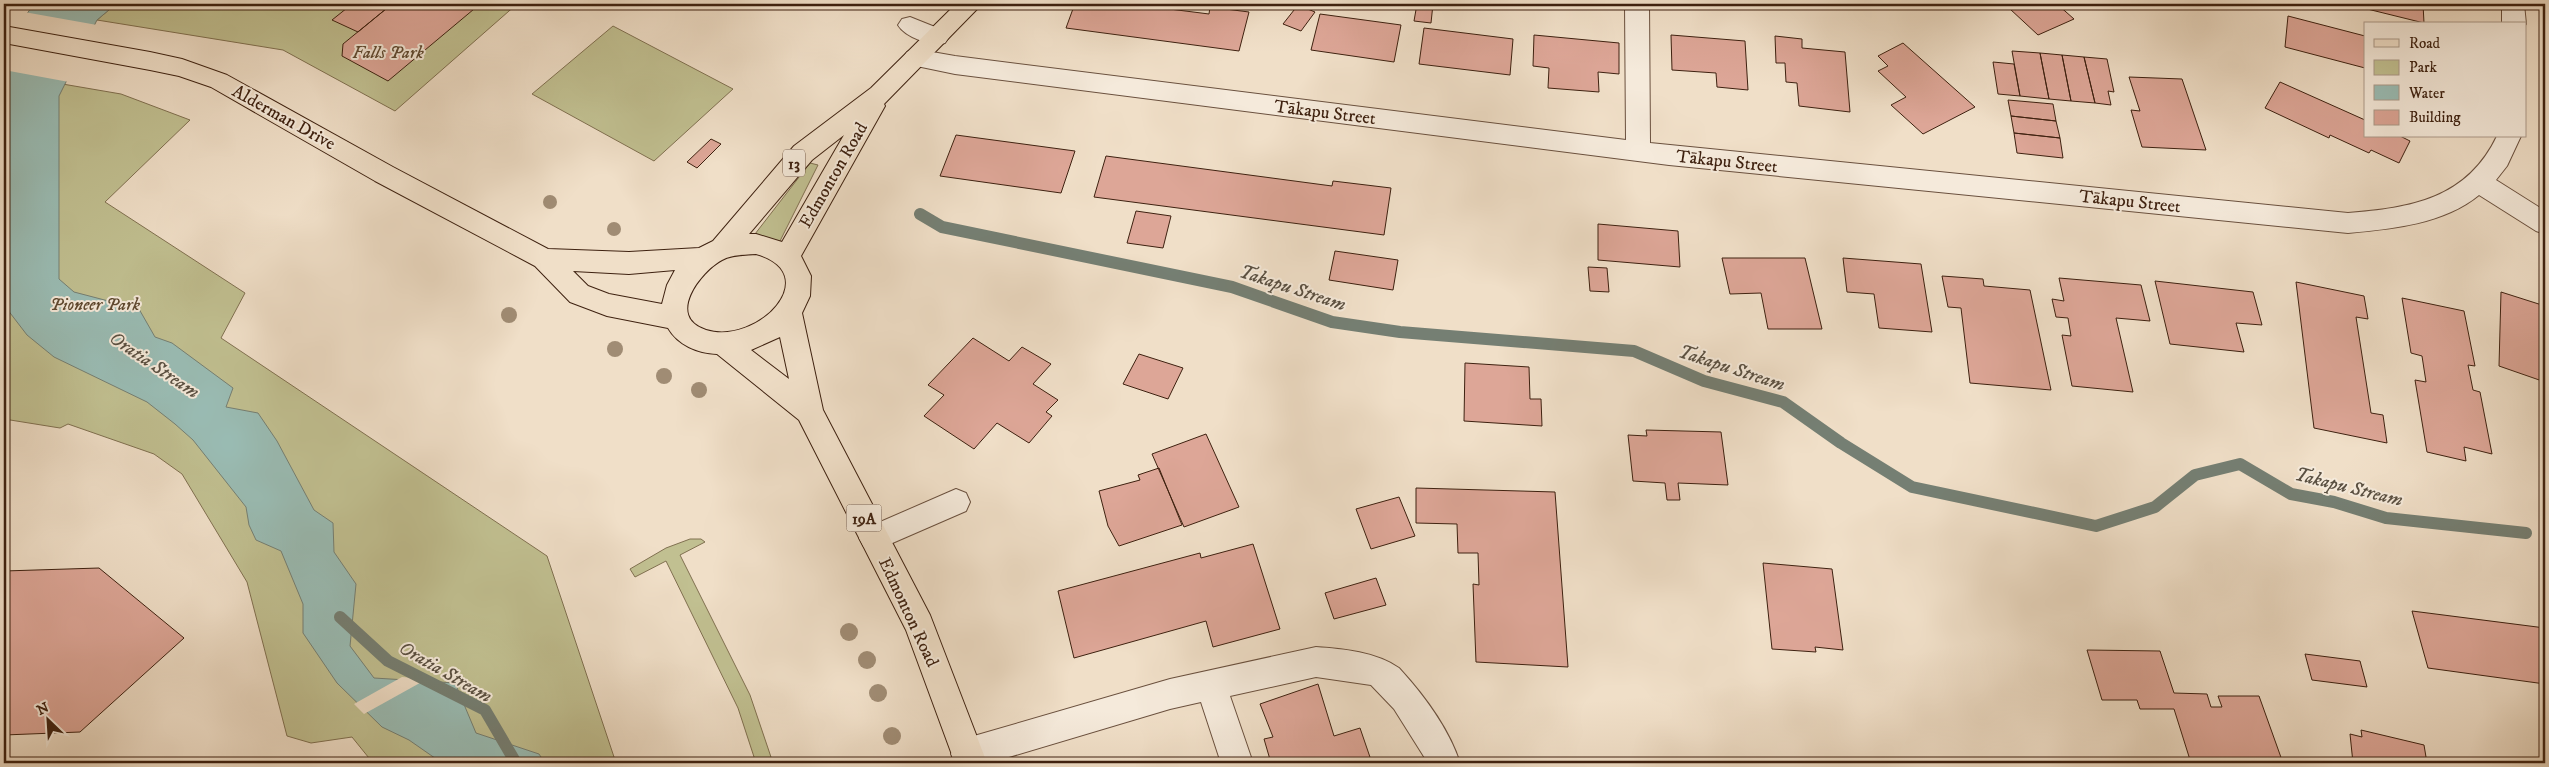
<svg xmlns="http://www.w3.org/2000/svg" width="2549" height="767" viewBox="0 0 2549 767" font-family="'IM FELL DW Pica',serif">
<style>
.green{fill:#c1c091;stroke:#807050}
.water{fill:#9abdb5;stroke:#757f73}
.pier{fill:#f0dfc8}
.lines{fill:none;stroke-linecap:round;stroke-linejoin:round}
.stream{stroke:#757f73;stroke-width:12}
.building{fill:#dda697;stroke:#3e2110}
.minor-casing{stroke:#6a503e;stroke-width:2}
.major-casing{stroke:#3e2110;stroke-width:2}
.minor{fill:#f5eadb;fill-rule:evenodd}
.major{fill:#f0dfc8;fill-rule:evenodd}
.tree{fill:#a08c74}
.labels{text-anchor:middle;stroke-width:4;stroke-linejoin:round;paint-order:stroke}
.shield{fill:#f5eadb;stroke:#755d4d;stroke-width:1}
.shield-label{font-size:16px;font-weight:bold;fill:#3e2110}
.park-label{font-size:18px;font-style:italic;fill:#5f4930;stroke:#f5eadb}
.street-label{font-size:18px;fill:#3e2110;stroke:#f5eadb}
.water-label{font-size:19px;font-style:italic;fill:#5a5042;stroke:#f5eadb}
</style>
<rect width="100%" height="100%" fill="#f0dfc8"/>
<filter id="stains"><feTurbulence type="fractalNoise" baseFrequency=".004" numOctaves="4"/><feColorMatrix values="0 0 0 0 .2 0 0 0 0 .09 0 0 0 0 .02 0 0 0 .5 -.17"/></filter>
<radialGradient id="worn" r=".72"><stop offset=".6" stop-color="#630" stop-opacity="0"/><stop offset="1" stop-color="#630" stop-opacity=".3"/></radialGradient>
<path class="green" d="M116,4H517L395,111L283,50L97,20Z
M613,26L733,89L654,161L532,94Z
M4,74L121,94L190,120L105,202L245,293L221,338L547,556L616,763H373L352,737L311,743L287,736L247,582L182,474L154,454L68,424L60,428L4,419Z
M810,163L818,165L778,245L755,234Z
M690,539H701L705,542L680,555L750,695L773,763H756L738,708L666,561L635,577L630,569L666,548Z"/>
<path class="water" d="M34,4H116L97,20L59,96V279L74,292L139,309L155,337L172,343L233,388L226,407L258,413L277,441L314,510L333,523L334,552L356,584L350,646L374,678L455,683L476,733L539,754L545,763H442L409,740L382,727L337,683L303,633V604L281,551L256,540L249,525L246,507L193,440L175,424L147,402L54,357L27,335L4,305V153L8,141L4,132V45Z"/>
<path class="pier" d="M24,12L97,25L69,82L4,70V40Z
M402,677L427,679L364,714L354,704Z"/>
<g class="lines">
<path class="stream" d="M920,214L942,227L1232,287L1332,322L1400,332L1634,351L1704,381L1783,402L1841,443L1912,487L2096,526L2155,507L2195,475L2240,464L2291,494L2334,502L2386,518L2526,533
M340,617L388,661L485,710L516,763"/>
</g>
<path class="building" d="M352,4H392L358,32L332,20Z
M392,4H480L388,81L342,56L343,44Z
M1082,4H1130L1209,14L1210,7L1249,12L1239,51L1066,28L1074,6L1081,7Z
M1417,4H1433L1431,23L1414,21Z
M1987,4H2057L2074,19L2038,35L2010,9L2000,5L1998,8Z
M2347,4H2423L2424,23Z
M1298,5L1315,12L1301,31L1283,24Z
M1320,14L1401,25L1394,62L1311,50Z
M2288,16L2365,36V68L2285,47Z
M1424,28L1513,39L1510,75L1419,64Z
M1534,35L1619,43V74L1598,72L1599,92L1548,88L1549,68L1533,66Z
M1671,35L1745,41L1748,90L1717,87L1716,73L1672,70Z
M1775,36L1802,39V48L1845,52L1850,112L1799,106L1797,83L1786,82L1785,63H1776Z
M1903,43L1975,107L1923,134L1891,105L1906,97L1878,71L1888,66L1878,56Z
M2012,51L2040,53L2049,99L2020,96Z
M2040,53L2062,55L2071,101L2049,99Z
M2062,55L2084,57L2095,103L2071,101Z
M2084,57L2107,59L2114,92L2108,91L2111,105L2095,103Z
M1993,62L2014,64L2020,96L1998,94Z
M2129,77L2182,79L2206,150L2142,147L2131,110L2140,111Z
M2280,82L2365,120V136H2400L2410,141L2399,163L2371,150L2369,153L2330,135L2329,138L2265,108Z
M2008,100L2053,104L2056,121L2011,116Z
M2011,116L2056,121L2060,138L2014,133Z
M2014,133L2060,138L2063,158L2017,153Z
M956,135L1075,151L1061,193L940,176Z
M711,139L721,144L697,168L687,162Z
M1106,156L1332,186L1333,181L1391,188L1384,235L1094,197Z
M1136,211L1171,216L1163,248L1127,243Z
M1598,224L1678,231L1680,267L1598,260Z
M1335,251L1398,260L1393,290L1329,280Z
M1722,258H1805L1822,329H1768L1761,293L1730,294Z
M1843,258L1921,264L1932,332L1879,328L1874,294L1847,292Z
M1588,267L1607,268L1609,292L1590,291Z
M1942,276L1983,279L1984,286L2030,290L2051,390L1970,383L1961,308L1948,307Z
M2059,278L2141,285L2150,321L2116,318L2133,392L2072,386L2062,335L2071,336L2068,318L2056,317L2052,299L2064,301Z
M2155,281L2253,292L2262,325L2236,323L2244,352L2170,344Z
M2296,282L2364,296L2368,319L2356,317L2371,413L2383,415L2387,443L2314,428Z
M2501,292L2545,306V382L2499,366Z
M2402,298L2464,311L2475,366L2468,365L2473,390L2480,392L2492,454L2464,447L2466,461L2427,452L2415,380L2426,382L2422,356L2411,353Z
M973,338L1009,361L1022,347L1051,364L1033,384L1058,400L1046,412L1052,416L1029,443L997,423L974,449L924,416L944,395L928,385Z
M1139,354L1183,368L1168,399L1123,384Z
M1465,363L1529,367L1530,399H1541L1542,426L1464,421Z
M1646,430L1721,432L1728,485L1678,483L1680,500H1667L1665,483L1633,481L1628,435L1647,436Z
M1206,434L1239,507L1184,527L1152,454Z
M1159,468L1182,525L1119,546L1108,526L1099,491L1140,480L1138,475Z
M1416,488L1555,492L1568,667L1476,662L1473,584L1479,585L1478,553H1458L1457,524L1416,523Z
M1399,497L1415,536L1371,549L1356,509Z
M1253,544L1280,629L1213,647L1206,621L1074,658L1058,591L1200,553L1201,558Z
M1763,563L1832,569L1843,650L1815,647L1816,652L1772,649Z
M99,568L184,638L80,732L4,735V571Z
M1376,578L1386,605L1334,619L1325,593Z
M2412,611L2545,628V684L2428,668Z
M2087,650L2160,651L2174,693L2207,694L2211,707H2222L2218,696H2259L2283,763H2191L2174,709H2140L2137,700H2102Z
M2305,654L2360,661L2367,687L2312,680Z
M1318,684L1334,736L1360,728L1372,763H1271L1264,739L1273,737L1260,704Z
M2361,730L2424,745L2427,763H2353L2350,734L2362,737Z"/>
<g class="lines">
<g class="minor-casing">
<path id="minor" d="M1625,4H1649L1650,143L2348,213C2411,208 2467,199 2497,136H2521L2507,166L2496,180L2545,211V234L2536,231L2479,195C2444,224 2392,229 2348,233L1669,165L955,74L907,64L903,58L907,52L915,49L955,56L1626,140Z
M2502,4H2524L2526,24L2525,25L2502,24Z
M910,17L945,31L949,37L945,43C932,47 905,37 898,25L902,19Z
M956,489L966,493L970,502L966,511L874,551L864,547L859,538L864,529Z
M1316,647C1344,649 1376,652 1399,668C1423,694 1449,729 1460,763H1428L1394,709L1371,685L1316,677L1230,696L1253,763H1221L1201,702L1170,709L989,763H955L951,754L956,743L967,738L1170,679Z"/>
</g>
<g class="major-casing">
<path id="major" d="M956,4H982L884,104L885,106L801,256L811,276L810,296L802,313L823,410L930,615L987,763H955L906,630L799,420L717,354C697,353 678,345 668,328L607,316L570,302L535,266L375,181L211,87L179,76L150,70L4,43V26L150,52L182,59L227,75L393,167L548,249L629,252L699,248L713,241L794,146L871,88ZM844,135L782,242L756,234H749L812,160ZM756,254C826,274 758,346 706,330C665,317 701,271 722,260C733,254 745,255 756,254ZM675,270L667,285L662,304L609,294L588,286L573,271L629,274ZM780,337L789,379L751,350Z"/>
</g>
<use href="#minor" class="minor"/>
<use href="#major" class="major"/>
</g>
<g class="tree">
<circle cx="550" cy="202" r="7"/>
<circle cx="614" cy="229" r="7"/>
<circle cx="509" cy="315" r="8"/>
<circle cx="615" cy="349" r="8"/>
<circle cx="664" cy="376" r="8"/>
<circle cx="699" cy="390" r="8"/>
<circle cx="849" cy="632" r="9"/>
<circle cx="867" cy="660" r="9"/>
<circle cx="878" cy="693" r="9"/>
<circle cx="892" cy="736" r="9"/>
</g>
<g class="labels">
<g class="shield">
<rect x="783" y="149.5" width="22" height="27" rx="4"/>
<rect x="846.5" y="504.5" width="35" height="27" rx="4"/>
</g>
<g class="shield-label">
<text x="794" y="169">13</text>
<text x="864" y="524">19A</text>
</g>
<g class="park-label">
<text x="388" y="58">Falls Park</text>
<text x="95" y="310">Pioneer Park</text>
</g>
<g class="street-label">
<text transform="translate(1325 112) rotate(7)" y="6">Tākapu Street</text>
<text transform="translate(284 117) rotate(29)" y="6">Alderman Drive</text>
<text transform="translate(1727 161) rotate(6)" y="6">Tākapu Street</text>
<text transform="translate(833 175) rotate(-60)" y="6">Edmonton Road</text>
<text transform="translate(2130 201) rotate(6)" y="6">Tākapu Street</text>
<text transform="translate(909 612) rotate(65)" y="6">Edmonton Road</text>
</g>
<g class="water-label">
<text transform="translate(1293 287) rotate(18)" y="7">Takapu Stream</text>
<text transform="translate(155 364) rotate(34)" y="7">Oratia Stream</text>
<text transform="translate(1732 367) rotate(18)" y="7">Takapu Stream</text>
<text transform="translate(2349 486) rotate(14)" y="7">Takapu Stream</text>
<text transform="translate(446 671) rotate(30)" y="7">Oratia Stream</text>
</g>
</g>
<rect width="2549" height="767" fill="none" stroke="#f0dfc8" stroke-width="20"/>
<rect x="5" y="5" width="2539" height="757" fill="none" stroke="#3e2110" stroke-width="2.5"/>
<rect x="10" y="10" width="2529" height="747" fill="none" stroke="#3e2110"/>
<rect x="2364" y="22" width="162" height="115" fill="#f5eadb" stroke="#ac9a8a"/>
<rect x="2374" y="39" width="25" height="8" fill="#f0dfc8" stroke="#ac9a8a"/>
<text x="2409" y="48" font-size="15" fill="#3e2110">Road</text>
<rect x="2374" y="60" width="25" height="15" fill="#c1c091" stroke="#ac9a8a"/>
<text x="2409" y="72" font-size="15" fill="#3e2110">Park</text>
<rect x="2374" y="85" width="25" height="15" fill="#9abdb5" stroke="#ac9a8a"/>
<text x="2409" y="98" font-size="15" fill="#3e2110">Water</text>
<rect x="2374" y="110" width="25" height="15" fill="#dda697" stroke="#ac9a8a"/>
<text x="2409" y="122" font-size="15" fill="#3e2110">Building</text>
<g transform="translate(48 720) rotate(335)" stroke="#f5eadb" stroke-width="4" paint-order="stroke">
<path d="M0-4L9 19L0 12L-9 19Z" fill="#3e2110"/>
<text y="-8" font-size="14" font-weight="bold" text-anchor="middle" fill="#3e2110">N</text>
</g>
<rect width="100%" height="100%" filter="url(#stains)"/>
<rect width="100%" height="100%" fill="url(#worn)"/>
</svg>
